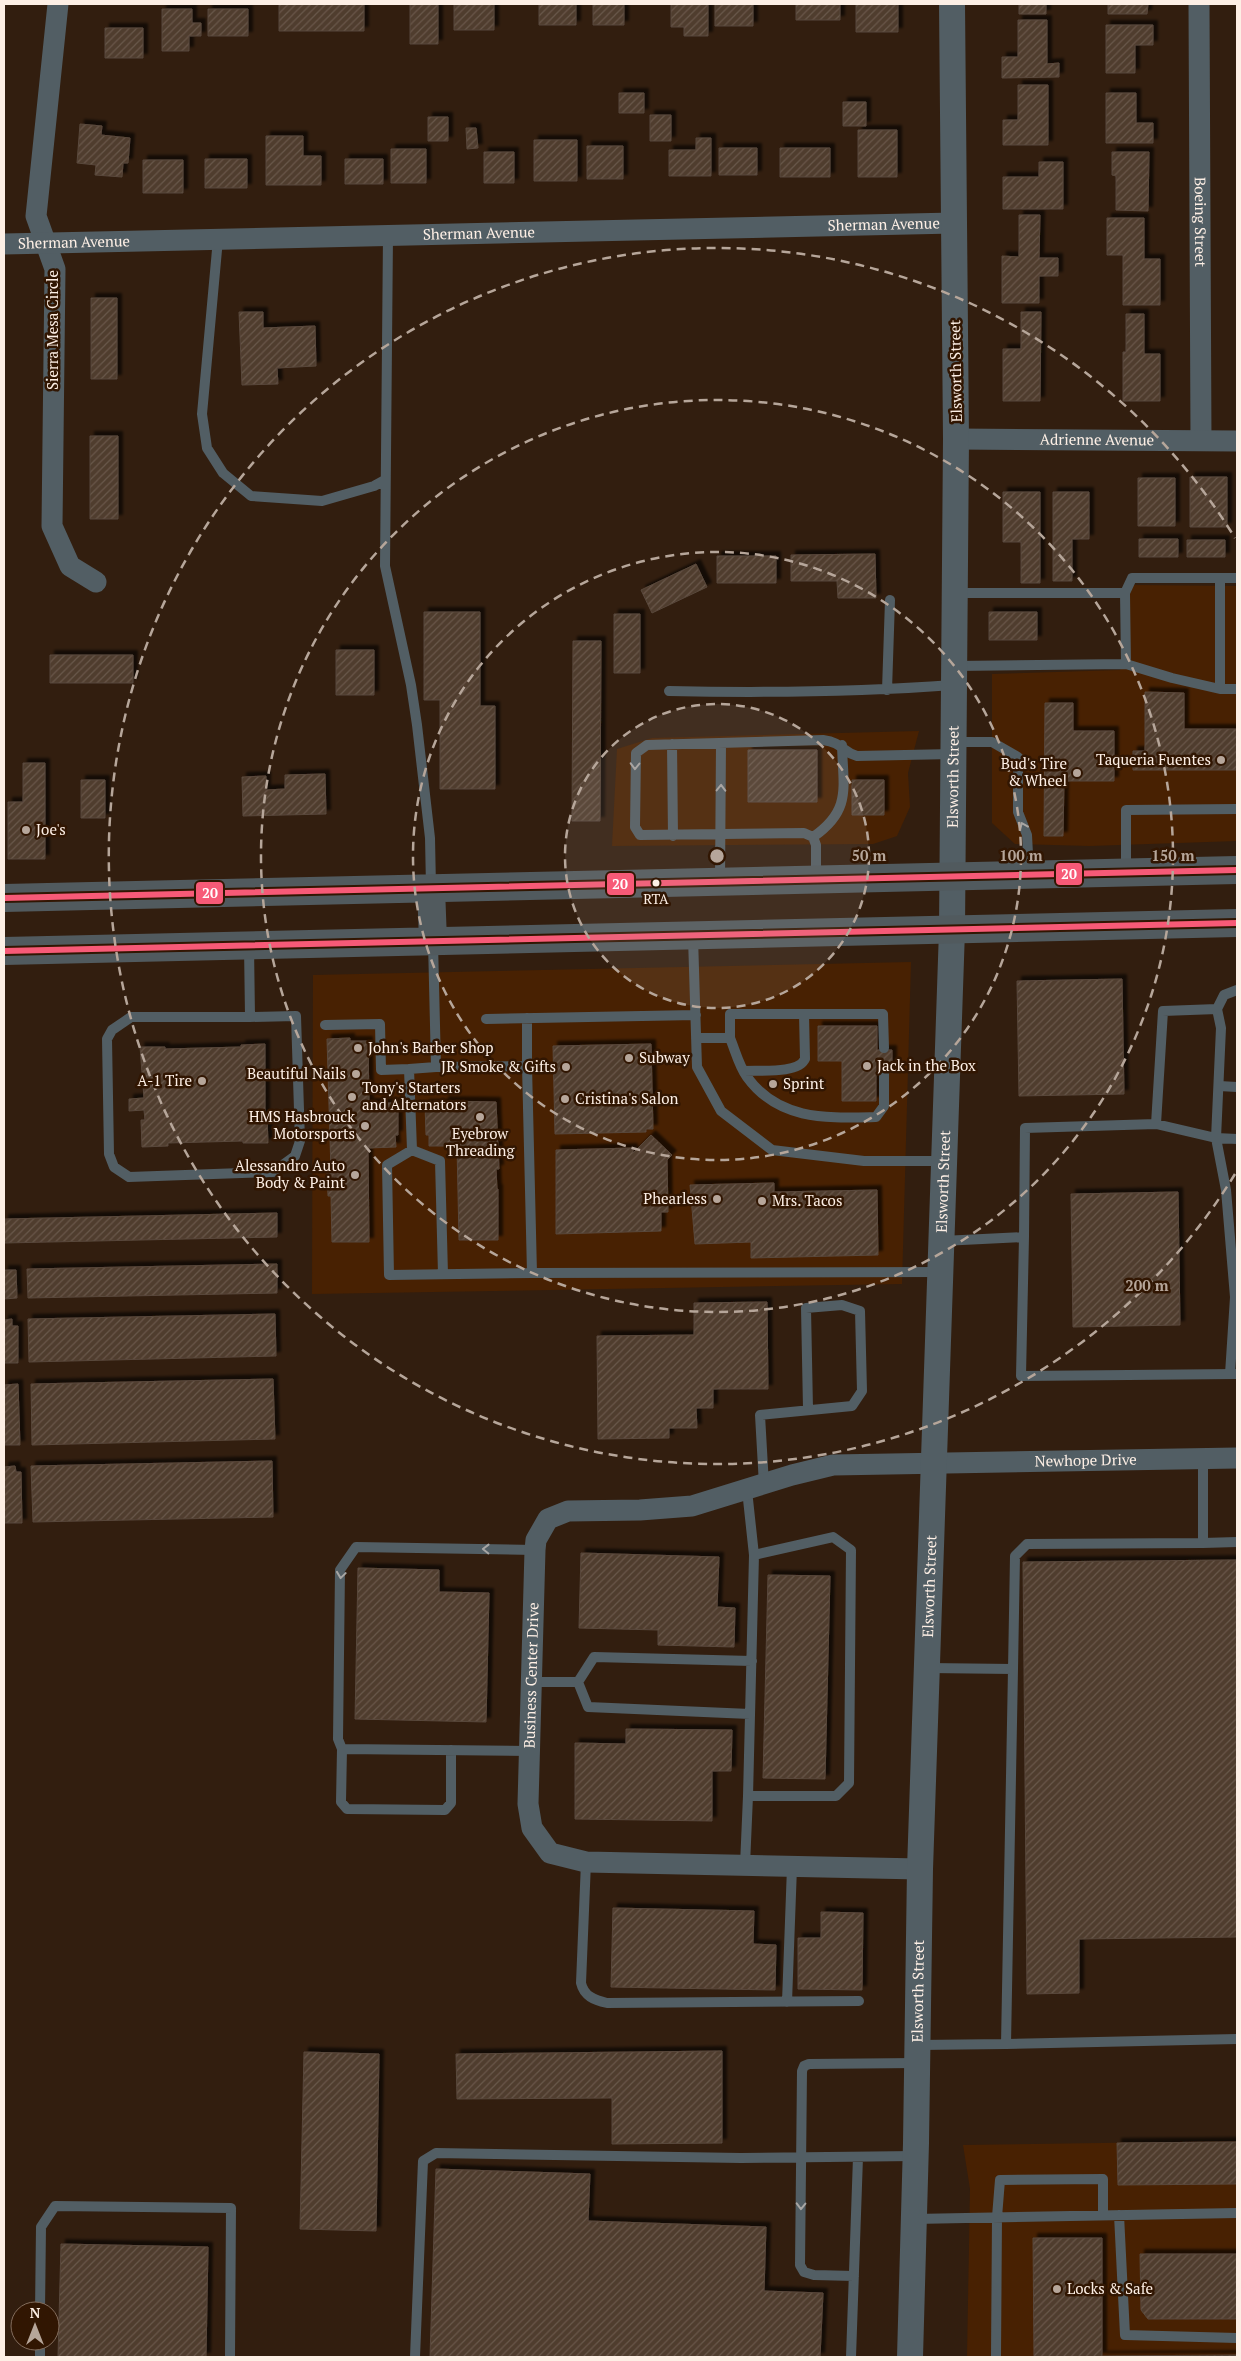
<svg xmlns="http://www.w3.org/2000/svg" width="1241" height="2361" viewBox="0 0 1241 2361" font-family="'PT Serif',serif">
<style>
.built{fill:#482102}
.building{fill:url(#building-hatch);stroke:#59483c;filter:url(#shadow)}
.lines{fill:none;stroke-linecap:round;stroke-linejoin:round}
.service{stroke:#525e64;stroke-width:10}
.minor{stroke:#525e64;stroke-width:21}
.tertiary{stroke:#525e64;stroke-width:26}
.primary{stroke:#515a5e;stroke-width:28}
.bus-1-casing{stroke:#311602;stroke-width:10}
.bus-1{stroke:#f75a77;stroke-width:6}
.oneway{stroke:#a8a6a4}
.ring{fill:none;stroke:#b6a69a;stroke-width:2.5;stroke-dasharray:9 6}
.poi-dot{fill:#b6a69a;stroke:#311602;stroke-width:2}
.bus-dot{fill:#fdefe5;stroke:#311602;stroke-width:2}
.labels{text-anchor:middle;stroke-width:5;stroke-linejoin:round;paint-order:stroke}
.bus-label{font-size:14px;fill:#fdefe5;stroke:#311602}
.street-label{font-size:15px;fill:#fdefe5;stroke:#311602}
.poi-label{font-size:15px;fill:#fdefe5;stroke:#311602;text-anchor:start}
.centre{fill:#b6a69a;stroke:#311602;stroke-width:2.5}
.ring-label{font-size:15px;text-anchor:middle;font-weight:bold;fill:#b6a69a;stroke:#311602;stroke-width:5;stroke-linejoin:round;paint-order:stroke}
.line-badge{stroke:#311602;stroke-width:2}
.badge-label{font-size:14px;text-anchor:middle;font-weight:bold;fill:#fff}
</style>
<defs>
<pattern id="building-hatch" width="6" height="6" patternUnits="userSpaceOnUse" patternTransform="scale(1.25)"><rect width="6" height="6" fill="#4f3c2d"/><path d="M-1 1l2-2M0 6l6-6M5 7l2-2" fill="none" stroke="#69584b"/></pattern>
<filter id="shadow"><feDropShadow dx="4.5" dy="-4.5" stdDeviation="1" flood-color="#0009"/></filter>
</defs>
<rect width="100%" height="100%" fill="#321e0f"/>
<path class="built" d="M1131,585L1237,586V841L1090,846L1015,844L992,823V674L1120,670Z
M919,731L908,773L910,807L897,836L873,844L612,846L617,749L652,738Z
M911,962L902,1284L312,1294L313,975Z
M1237,2141V2357H967L970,2189L963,2145Z"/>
<path class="building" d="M279,4H364V31H279Z
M410,4H438V44H410Z
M454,4H494V30H454Z
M539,4H576V25H539Z
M593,4H624V25H593Z
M671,4H708V36H684V27H671Z
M725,4H753V26H715V5Z
M796,4H840V20H796Z
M856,4H898V32H856Z
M1019,4H1046V14H1019Z
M1108,4H1148L1147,14H1108Z
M162,9H192V23H201V36H189V51H162Z
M208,9H248V36H208Z
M1018,20H1047V64L1059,63V77L1002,78V57H1018Z
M1106,25H1153V45H1135V73H1106Z
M105,28H143V58H105Z
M1018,85H1048V145H1003V120H1018Z
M619,93H644V113H619Z
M1106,93H1136V123H1153V143H1106Z
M843,102H866V126H843Z
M650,115H671V141H650Z
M428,117H448V141H428Z
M80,124L102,126L101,135L130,138L128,163H123L122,177L95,175L96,165L77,163Z
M466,128H476L478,148L467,149Z
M858,130H897V177H858Z
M266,136H303V156H321V185H266Z
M696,138H711V176H669V150H696Z
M534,140H577V181H534Z
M587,146H623V179H587Z
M719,148H757V175H719Z
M780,148H830V177H780Z
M391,149H426V183H391Z
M484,152H514V183H484Z
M1112,152H1149L1148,211L1116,210V176L1112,175Z
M205,159H247V188H205Z
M345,159H383V184H345Z
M143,160H183V193H143Z
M1039,162H1063V209H1003V177H1039Z
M1019,215H1040L1039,258H1058V276H1039V303H1002V256L1019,257Z
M1107,218H1144V259H1160V305H1123V255H1107Z
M91,298H117V379H91Z
M239,312H263V328L315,326L316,366L277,368L278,384L242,385Z
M1021,312H1041L1040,401H1003V349H1021Z
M1126,314H1144V354H1160V401H1123V352H1126Z
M90,436H118V519H90Z
M1190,477H1227V527H1190Z
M1138,478H1175V526H1138Z
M1003,492H1040V583H1021V542H1003Z
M1053,492H1089V539H1072V581H1053Z
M1139,539H1178V557H1139Z
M1187,540H1225V557H1187Z
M875,554L876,598H838L837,581H791V555Z
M717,556H776V583H717Z
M696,564L707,587L652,613L641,590Z
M424,612H480V706H495V789H440V700H424Z
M989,612H1037V640H989Z
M614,614H640V673H614Z
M573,641H601L600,821H572Z
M336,650H374V695H336Z
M50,655H133V683H50Z
M1145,692L1184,693V729H1237V770H1133V751H1145Z
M1045,703H1073V731H1114V781H1064L1063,836H1044Z
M748,750H817V802H748Z
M23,763H45V859H8V802H23Z
M325,774L326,814L243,816L242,777L266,776V790L285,789V775Z
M81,780H105V818H81Z
M852,780H884V815H852Z
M1122,979L1124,1094L1019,1096L1017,981Z
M818,1026H877V1050H892V1071H876V1101H842V1061H818Z
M350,1038V1041H368L369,1103H398V1135H395L396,1147L368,1148L369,1242H332L331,1196H328L327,1172H331L327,1039Z
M265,1044V1117H267L268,1143H243V1141L168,1143V1146L142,1147L141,1120H145L144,1110L129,1111V1099L144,1098L140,1047H165V1049L241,1047V1045Z
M651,1044L653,1129H646V1132L555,1134L553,1046Z
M444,1101L496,1102L499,1169H496L497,1189H498V1240H459L457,1146H429V1135H426L425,1104H444Z
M651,1135L672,1155L667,1160L668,1212H661V1231L556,1234V1150L633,1148V1153Z
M774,1183V1192L877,1190L878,1255L751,1258V1242L695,1244L690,1185Z
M1178,1192L1180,1325L1073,1327L1071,1194Z
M277,1213V1237L4,1243V1219Z
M277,1264V1293L28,1298L27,1269Z
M4,1270H16L17,1298L4,1299Z
M767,1302L768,1389H713V1408H696L697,1428H669V1438L598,1439L597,1336L694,1335V1303Z
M275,1314L276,1356L29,1362L28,1319Z
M12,1319V1326H18V1363H4V1320Z
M273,1379L275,1439L32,1445L31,1384Z
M18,1384L20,1445H4V1385Z
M272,1461L273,1517L33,1522L31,1466Z
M15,1466L16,1472H21L22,1523H4V1467Z
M581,1553L719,1557L717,1607L735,1608L734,1647L658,1645V1630L579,1628Z
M1237,1560V1937L1079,1939V1993L1027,1994L1023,1562Z
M358,1568L439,1570V1592L489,1593L486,1722L355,1719Z
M768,1575L830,1576L825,1779L763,1778Z
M626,1729L732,1730L731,1771H712V1821L575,1819V1743L626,1744Z
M613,1908L754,1911L753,1944L776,1945L775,1990L611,1987Z
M821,1912L863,1913L862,1990L798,1989V1938H821Z
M722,2051V2143L612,2144V2098L457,2099L456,2054Z
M304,2052L379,2054L376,2231L300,2229Z
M1237,2142V2184L1118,2185L1117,2143Z
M436,2169L590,2174L588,2221L766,2227L764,2291L823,2293L820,2357H430Z
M1033,2238H1102V2356L1237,2355V2357H1034Z
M61,2244L208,2247L206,2357H58Z
M1140,2254H1237V2319H1148L1141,2310Z"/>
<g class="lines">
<path class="service" d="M388,235L385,566L411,685L417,725L430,838L431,887
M218,239L202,414L207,448L223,473L251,496L322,501L374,486L385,480
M1220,578V689
M956,593H1125L1126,664
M1125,593L1132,578H1237
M955,666L1126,664L1172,678L1220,689H1237
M887,690L890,600
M669,691C764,693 859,692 953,685
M954,742H992L1018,757V812L1027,835L1029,873
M672,744L673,836
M813,837C852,810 843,788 842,745
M1126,872V810L1237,809
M816,879V845L813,837L804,833L640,835L635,827L636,753L647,745L823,740C843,743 841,751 857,756L953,754
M720,881L721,743
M693,937L697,1067L721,1111L772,1150L864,1161H944
M433,942L436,1067L527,1066L532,1273L940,1272
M249,946L250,1017L296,1016L300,1141L295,1156L273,1172L129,1177L114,1167L109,1154L107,1039L112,1030L131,1017H250
M1217,1009L1224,995L1237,990
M486,1019L696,1015
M325,1025L380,1024L381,1070L409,1069
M696,1038H730V1014H883L884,1048
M730,1038C735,1050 739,1066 747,1077C779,1121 827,1118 876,1117L884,1106V1072
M527,1066V1018
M436,1067L409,1069L412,1150L387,1165L389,1275L532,1273
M744,1071C760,1070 798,1074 805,1059L804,1014
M1219,1086L1237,1087
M1156,1124L1163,1011L1217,1009L1221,1028L1216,1138L1226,1190L1235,1297L1230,1374
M412,1150L440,1161L443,1274
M1024,1237L1021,1376L1236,1374
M942,1241L1024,1237L1025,1128L1156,1124L1216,1138L1237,1139
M764,1485L760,1415L852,1406L862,1391L860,1311L842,1305L806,1308L808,1409
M1203,1543L1237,1542
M1013,1669L1015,1556L1027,1544L1203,1543V1459
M531,1682H578L594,1657L752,1661
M578,1682L588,1707L750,1714
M342,1749L341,1802L347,1809L445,1810L451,1803V1750
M529,1751L342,1749L338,1739L340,1570L356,1547L535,1550
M748,1796L754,1555
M586,1862L581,1983C584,1996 594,2000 607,2003L859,2001
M745,1865L748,1796H836L849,1783L851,1550L833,1537L754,1555L747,1490
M787,2002L792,1867
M1006,2044L1237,2039
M918,2045L1006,2044L1013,1669L928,1668
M1119,2215L1125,2335L1237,2338
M914,2219L1237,2213
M854,2276L814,2275L804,2272L800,2265L802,2071L804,2066L809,2064L916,2063
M40,2311L41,2227L55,2206L231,2208L230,2357
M40,2357V2341
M415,2357L423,2161L436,2153L741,2158L915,2156
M851,2357L858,2157
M996,2357L997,2217L1000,2180L1103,2179V2215"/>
<g class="minor">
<path d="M58,4L36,216L55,269L52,526L70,566L96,582"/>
<path id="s1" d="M1199,4L1201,440"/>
<path id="s2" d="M4,244L954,223"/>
<path id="s3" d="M956,439L1237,441"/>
<path id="s4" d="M920,1869L586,1862L550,1853L532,1828L528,1804L535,1550L536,1540L548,1519L568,1511L640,1510L692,1506L792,1475L833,1465L1237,1458"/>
</g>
<path class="tertiary" id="s5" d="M910,2357L916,2143L920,1869L952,930L956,439L952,4"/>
<path class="primary" d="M431,888L433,941
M4,898L1237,870
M4,951L1237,923"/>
<g class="bus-1-casing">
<path id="bus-1" d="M4,898L1237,870
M4,951L1237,923"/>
</g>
<use href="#bus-1" class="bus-1"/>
</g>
<defs><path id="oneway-chevron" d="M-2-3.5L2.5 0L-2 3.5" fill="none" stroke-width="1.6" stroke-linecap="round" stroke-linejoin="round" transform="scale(1.25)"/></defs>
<g class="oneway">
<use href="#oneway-chevron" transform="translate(635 766) rotate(91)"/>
<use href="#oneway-chevron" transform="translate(721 788) rotate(-89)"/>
<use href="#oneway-chevron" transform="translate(1023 826) rotate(-113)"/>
<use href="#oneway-chevron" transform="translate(486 1549) rotate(-179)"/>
<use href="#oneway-chevron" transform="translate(341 1575) rotate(98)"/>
<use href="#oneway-chevron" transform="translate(801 2206) rotate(91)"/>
</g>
<circle cx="717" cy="856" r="152" fill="#b6a69a" fill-opacity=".12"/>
<g class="ring">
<circle cx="717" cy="856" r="152"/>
<circle cx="717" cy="856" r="304"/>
<circle cx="717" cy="856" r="456"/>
<path d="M1235 1174A608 608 0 1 1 1235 538"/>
</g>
<g class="poi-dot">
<circle cx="1221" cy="760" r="5"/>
<circle cx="1077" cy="773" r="5"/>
<circle cx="26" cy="830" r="5"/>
<circle cx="358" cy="1048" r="5"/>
<circle cx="629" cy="1058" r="5"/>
<circle cx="867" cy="1066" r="5"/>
<circle cx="566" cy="1067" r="5"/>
<circle cx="356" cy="1074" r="5"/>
<circle cx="202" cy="1081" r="5"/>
<circle cx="773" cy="1084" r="5"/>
<circle cx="352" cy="1097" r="5"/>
<circle cx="565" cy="1099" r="5"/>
<circle cx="480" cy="1117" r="5"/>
<circle cx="365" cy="1126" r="5"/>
<circle cx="355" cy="1175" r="5"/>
<circle cx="717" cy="1199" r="5"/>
<circle cx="762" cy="1201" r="5"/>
<circle cx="1057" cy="2289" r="5"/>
</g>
<circle class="bus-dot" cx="656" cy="883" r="4.5"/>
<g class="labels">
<g class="bus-label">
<text x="656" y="904">RTA</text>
</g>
<g class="street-label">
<text dy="5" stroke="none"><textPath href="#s1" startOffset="218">Boeing Street</textPath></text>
<text dy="5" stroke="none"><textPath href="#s2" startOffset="880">Sherman Avenue</textPath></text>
<text dy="5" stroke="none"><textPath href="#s2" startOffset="475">Sherman Avenue</textPath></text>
<text dy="5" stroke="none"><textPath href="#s2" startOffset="70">Sherman Avenue</textPath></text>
<text transform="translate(53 330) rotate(-90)" y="5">Sierra Mesa Circle</text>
<text transform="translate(956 371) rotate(-91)" y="5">Elsworth Street</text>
<text dy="5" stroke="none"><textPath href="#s3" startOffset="141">Adrienne Avenue</textPath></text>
<text dy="5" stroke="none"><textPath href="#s5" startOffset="1581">Elsworth Street</textPath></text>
<text dy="5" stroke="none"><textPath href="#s5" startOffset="1176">Elsworth Street</textPath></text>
<text dy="5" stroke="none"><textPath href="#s4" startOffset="1260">Newhope Drive</textPath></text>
<text dy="5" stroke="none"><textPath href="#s5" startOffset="771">Elsworth Street</textPath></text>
<text dy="5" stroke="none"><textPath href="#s4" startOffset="555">Business Center Drive</textPath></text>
<text dy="5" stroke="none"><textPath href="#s5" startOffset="366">Elsworth Street</textPath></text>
</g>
<g class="poi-label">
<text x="1211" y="765" text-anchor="end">Taqueria Fuentes</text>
<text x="1067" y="769" text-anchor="end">Bud's Tire<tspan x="1067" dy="17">&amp; Wheel</tspan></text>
<text x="36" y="835">Joe's</text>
<text x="368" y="1053">John's Barber Shop</text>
<text x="639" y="1063">Subway</text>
<text x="877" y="1071">Jack in the Box</text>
<text x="556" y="1072" text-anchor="end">JR Smoke &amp; Gifts</text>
<text x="346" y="1079" text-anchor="end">Beautiful Nails</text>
<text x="192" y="1086" text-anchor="end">A-1 Tire</text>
<text x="783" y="1089">Sprint</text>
<text x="362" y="1093">Tony's Starters<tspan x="362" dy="17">and Alternators</tspan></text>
<text x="575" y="1104">Cristina's Salon</text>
<text x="355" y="1122" text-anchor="end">HMS Hasbrouck<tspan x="355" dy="17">Motorsports</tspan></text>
<text x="480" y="1139" text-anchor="middle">Eyebrow<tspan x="480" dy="17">Threading</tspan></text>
<text x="345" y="1171" text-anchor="end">Alessandro Auto<tspan x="345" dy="17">Body &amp; Paint</tspan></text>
<text x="707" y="1204" text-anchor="end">Phearless</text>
<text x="772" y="1206">Mrs. Tacos</text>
<text x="1067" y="2294">Locks &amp; Safe</text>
</g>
</g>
<circle cx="717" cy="856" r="8" class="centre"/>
<g class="ring-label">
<text x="869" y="861">50 m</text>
<text x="1021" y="861">100 m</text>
<text x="1173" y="861">150 m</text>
<text x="1147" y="1291">200 m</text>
</g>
<g class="line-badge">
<rect x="1055" y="862" width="28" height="24" rx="5" fill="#f75a77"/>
<rect x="606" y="872" width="29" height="24" rx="5" fill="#f75a77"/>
<rect x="195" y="881" width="29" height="24" rx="5" fill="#f75a77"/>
</g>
<g class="badge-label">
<text x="1069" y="879">20</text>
<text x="620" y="889">20</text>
<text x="210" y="898">20</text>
</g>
<rect width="1241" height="2361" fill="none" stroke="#fdefe5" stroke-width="10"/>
<g transform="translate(35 2326)"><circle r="24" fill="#311602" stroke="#836d5d"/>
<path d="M0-4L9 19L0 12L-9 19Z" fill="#b6a69a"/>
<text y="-8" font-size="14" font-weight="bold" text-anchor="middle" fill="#fdefe5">N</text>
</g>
</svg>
